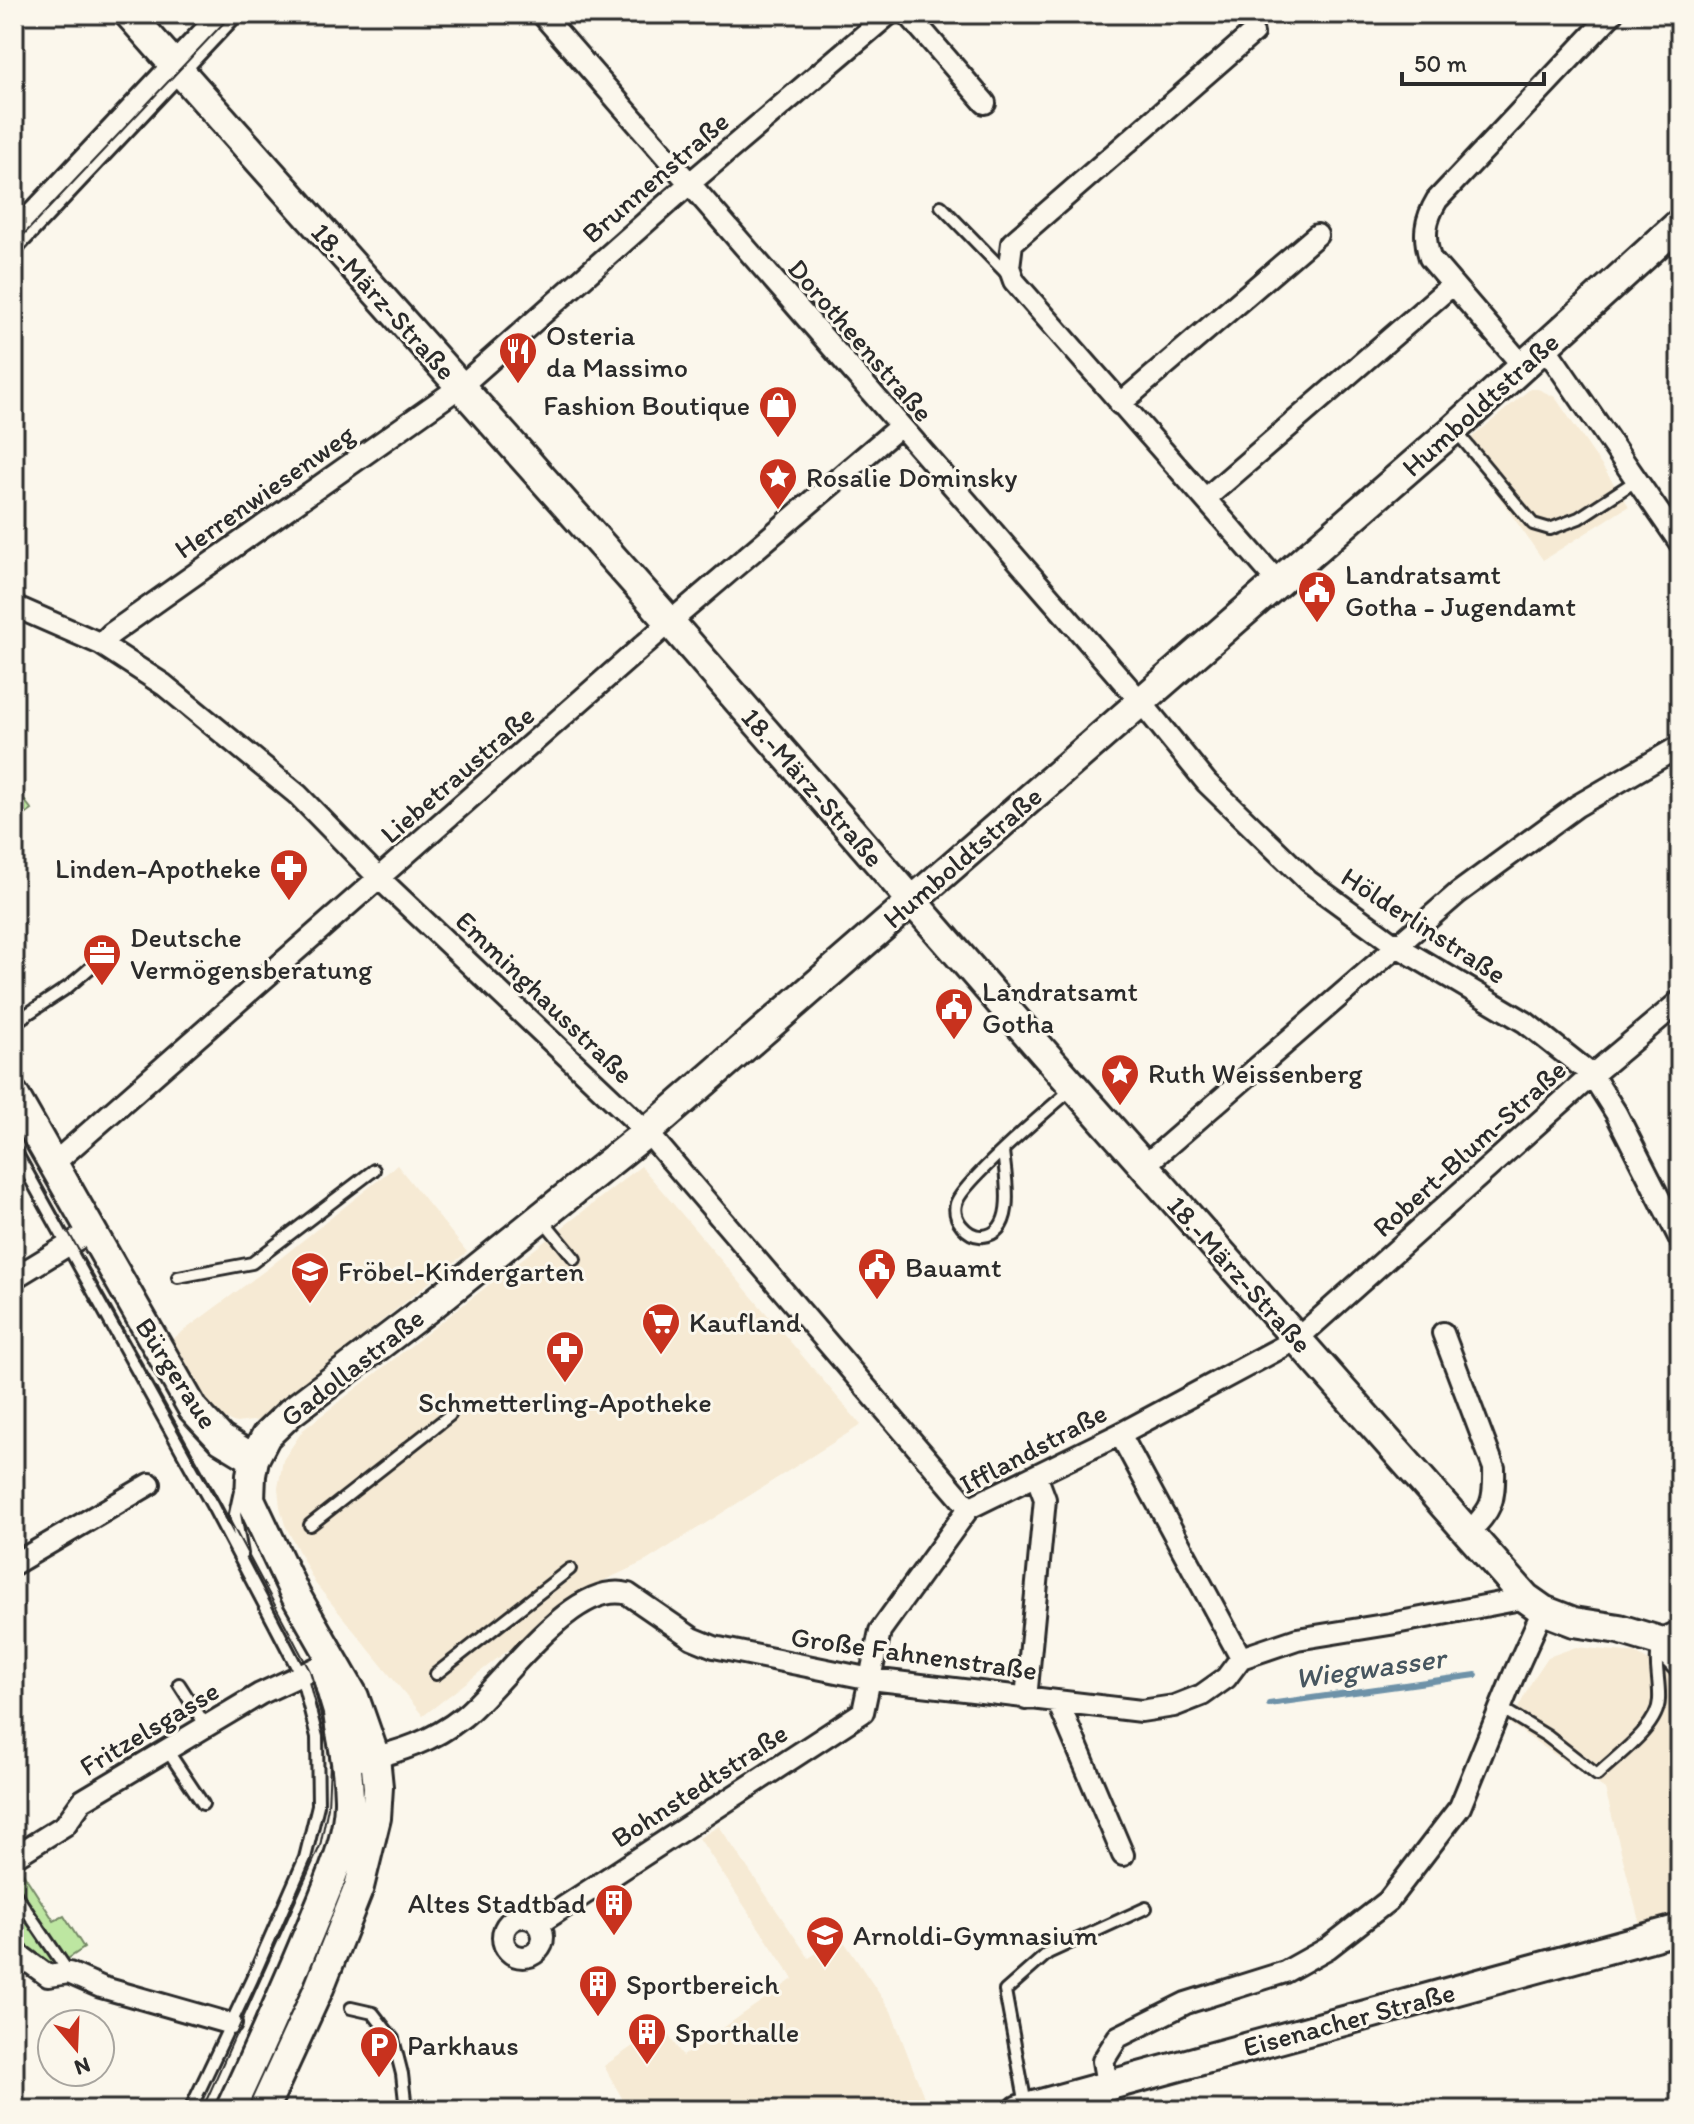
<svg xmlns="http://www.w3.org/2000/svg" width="1694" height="2124" viewBox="0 0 1694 2124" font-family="Itim,sans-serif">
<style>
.built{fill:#f6ead4}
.green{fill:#bde6a1;stroke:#748866;stroke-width:2}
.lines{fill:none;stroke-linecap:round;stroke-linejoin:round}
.stream{stroke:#6e92a8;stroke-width:6}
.lane-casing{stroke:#2b2b2b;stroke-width:16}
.street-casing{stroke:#2b2b2b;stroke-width:26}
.secondary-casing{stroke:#2b2b2b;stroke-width:34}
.lane{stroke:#fbf7ec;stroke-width:10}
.street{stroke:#fbf7ec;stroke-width:20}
.secondary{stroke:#fbf7ec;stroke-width:28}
.tram{stroke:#2b2b2b;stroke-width:2}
.labels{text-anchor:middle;stroke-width:6;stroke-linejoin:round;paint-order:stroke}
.street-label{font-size:28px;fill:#2b2b2b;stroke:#fbf7ec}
.poi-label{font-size:28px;fill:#2b2b2b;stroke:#fbf7ec;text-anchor:start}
.water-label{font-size:30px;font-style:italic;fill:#47565f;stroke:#fbf7ec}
</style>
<rect width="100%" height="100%" fill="#fbf7ec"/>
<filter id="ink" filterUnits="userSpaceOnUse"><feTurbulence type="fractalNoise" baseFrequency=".0125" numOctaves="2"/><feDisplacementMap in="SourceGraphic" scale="16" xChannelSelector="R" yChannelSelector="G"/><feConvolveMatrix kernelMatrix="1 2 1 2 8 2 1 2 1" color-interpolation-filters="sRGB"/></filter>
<g filter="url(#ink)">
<path class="built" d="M1530,389H1538L1555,397L1629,506L1543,560L1463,445Z
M397,1165L467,1252L260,1420L236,1423L220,1417L201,1394L170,1341L267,1269Z
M641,1166L861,1425L646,1561L590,1587L423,1716L315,1583L285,1525L280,1507L278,1488L283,1460L303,1430Z
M1576,1647L1635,1653L1662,1668L1680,1685V1914L1640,1925L1605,1789L1510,1724L1532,1681L1548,1657Z
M719,1826L809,1958L841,1937L891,2011L929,2110H622L627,2107L604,2066L662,2026L683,2056L793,1979L699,1838Z"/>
<path class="green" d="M14,787L32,810L14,823Z
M23,1873L54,1921L64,1916L84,1948L54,1968L14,1946V1878Z
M304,1968L315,1973L252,2110H244Z"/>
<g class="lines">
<path class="stream" d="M1269,1704L1476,1675"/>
<g class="lane-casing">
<path id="lane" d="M941,206L1007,274
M1454,429L1533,524L1550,529L1579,518L1637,480
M14,1023L68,987L104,956
M14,1149L213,1507L273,1621L301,1675L317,1737L318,1805L305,1858L252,1979L190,2110
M1003,1151C1005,1174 1018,1233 983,1236C974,1237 968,1233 962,1226C957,1220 954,1212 956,1204C961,1183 1052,1106 1073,1088
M543,1220L575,1259
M178,1277L252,1263L374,1170
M240,1491L235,1514L242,1554
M310,1525L450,1415
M436,1674L570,1569
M179,1684L206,1726
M1501,1708L1547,1736L1597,1775C1616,1756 1658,1728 1659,1700C1660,1680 1654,1666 1658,1645
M167,1750L203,1804
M14,1892L69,1973
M351,2008L373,2013L393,2039L402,2074L406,2110
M1026,2105L1005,1991L1048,1953L1146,1908"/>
</g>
<g class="street-casing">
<path id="street" d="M542,14L1141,702L1207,783L1308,881L1397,946L1525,1022L1592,1075L1616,1113L1680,1239
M908,14L985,103
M1253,33L1012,243L1009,267L1014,281L1277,581
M1545,347L1680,543
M1523,366L1430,258C1423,236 1425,220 1437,200L1612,14
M1120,404L1317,235
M1205,499L1452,285
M14,606L101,644L164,685L298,795L380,879L647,1132L969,1508
M101,644L112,633L461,386L689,184L889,14
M53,1164L670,622L899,427
M1144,1166L1458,893L1577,806L1680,746
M14,1278L91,1231
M1443,1333L1494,1468C1495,1502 1492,1509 1468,1533
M1120,1434L1241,1658
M14,1564L150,1484
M1659,1641L1680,1631
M1026,1699L1045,1499L1036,1475
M1058,1702L1123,1855
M363,1760C399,1752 433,1741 463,1717C503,1685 572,1579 628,1594L692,1638L714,1647L871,1679L1141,1711L1174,1706L1202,1695L1226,1678L1241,1658L1297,1639L1390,1624L1526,1598
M14,1857L65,1825L83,1800L260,1694L325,1664
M503 1937a20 20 0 1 1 40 0a20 20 0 1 1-40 0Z
M538,1924L863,1712L880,1631L969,1508L1120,1434L1297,1339L1592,1075L1680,1001
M14,1951L48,1976L69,1973L101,1987L231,2024
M1107,2084L1103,2061L1118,2037L1186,2003L1285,1972L1328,1948L1388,1901L1460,1807L1515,1672L1543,1610
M1081,2091L1100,2110"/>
</g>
<g class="secondary-casing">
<path id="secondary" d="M129,14L670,622L1045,1054L1526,1598L1543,1610L1574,1622L1619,1629L1659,1641L1680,1662
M14,239L226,14
M14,1095L193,1409L221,1439L254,1459
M230,2110C259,2048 288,1984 314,1920C329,1883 350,1839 349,1798C348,1753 336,1709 325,1666
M263,2110L319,1988L359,1887L376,1818L378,1787L375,1757L354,1697L296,1596L250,1499L251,1475L254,1459L266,1436L290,1413L432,1305L647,1132L1454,429L1680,223
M1019,2110L1680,1929"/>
</g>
<use href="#lane" class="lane"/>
<use href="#street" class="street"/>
<use href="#secondary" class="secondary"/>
<path class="tram" d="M14,245L232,14
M14,1135L220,1502L310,1671L323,1714L330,1763L328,1807L320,1846L202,2110"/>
</g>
</g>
<defs>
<g id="restaurant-pin" transform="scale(2)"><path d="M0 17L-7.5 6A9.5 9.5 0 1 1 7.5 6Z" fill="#c8321e" stroke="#fbf7ec"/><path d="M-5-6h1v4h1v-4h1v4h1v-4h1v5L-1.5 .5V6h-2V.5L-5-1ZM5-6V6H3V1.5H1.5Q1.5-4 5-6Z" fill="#fff"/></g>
<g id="shop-pin" transform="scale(2)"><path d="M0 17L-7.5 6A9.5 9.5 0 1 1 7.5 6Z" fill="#c8321e" stroke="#fbf7ec"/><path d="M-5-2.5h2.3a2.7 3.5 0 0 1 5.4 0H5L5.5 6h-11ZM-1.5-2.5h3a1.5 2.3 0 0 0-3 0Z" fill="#fff"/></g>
<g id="sight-pin" transform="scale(2)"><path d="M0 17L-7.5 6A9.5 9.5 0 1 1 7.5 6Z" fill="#c8321e" stroke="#fbf7ec"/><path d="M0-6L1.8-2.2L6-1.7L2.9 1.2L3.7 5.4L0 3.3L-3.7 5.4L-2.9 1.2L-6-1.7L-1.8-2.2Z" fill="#fff"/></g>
<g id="civic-pin" transform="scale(2)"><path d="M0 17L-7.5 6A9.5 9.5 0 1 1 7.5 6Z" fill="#c8321e" stroke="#fbf7ec"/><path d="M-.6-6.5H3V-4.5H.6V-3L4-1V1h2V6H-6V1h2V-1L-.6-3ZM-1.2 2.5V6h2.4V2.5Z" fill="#fff"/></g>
<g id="pharmacy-pin" transform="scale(2)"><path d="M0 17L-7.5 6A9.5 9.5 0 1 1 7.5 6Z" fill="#c8321e" stroke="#fbf7ec"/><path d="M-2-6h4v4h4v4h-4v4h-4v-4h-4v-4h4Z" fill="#fff"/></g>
<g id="office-pin" transform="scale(2)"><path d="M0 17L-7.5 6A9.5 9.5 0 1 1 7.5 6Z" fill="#c8321e" stroke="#fbf7ec"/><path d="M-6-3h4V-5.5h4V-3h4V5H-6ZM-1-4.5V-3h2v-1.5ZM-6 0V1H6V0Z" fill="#fff"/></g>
<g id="school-pin" transform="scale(2)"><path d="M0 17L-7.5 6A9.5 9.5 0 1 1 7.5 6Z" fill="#c8321e" stroke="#fbf7ec"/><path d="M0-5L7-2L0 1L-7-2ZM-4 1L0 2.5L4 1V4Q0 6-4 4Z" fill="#fff"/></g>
<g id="supermarket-pin" transform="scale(2)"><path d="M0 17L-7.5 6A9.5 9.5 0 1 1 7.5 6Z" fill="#c8321e" stroke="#fbf7ec"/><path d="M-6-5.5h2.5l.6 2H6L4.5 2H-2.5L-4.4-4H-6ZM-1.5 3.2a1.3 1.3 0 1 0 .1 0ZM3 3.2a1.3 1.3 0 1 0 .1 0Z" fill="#fff"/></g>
<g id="building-pin" transform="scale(2)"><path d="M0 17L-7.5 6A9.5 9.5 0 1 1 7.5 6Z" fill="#c8321e" stroke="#fbf7ec"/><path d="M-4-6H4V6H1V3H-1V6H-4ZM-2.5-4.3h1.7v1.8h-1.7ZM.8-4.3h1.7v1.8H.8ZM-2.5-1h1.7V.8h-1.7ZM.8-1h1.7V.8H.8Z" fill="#fff"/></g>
<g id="parking-pin" transform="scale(2)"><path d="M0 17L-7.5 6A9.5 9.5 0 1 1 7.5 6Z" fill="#c8321e" stroke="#fbf7ec"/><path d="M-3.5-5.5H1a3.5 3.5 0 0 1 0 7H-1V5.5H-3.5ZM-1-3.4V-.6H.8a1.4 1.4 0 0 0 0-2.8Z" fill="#fff"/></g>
</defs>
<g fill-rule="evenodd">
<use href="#restaurant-pin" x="518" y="351"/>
<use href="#shop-pin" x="778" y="405"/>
<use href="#sight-pin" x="778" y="477"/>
<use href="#civic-pin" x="1317" y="590"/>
<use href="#pharmacy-pin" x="289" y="868"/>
<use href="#office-pin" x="102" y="953"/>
<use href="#civic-pin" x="954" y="1007"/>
<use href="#sight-pin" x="1120" y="1073"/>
<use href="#civic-pin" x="877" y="1267"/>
<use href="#school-pin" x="310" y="1271"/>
<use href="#supermarket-pin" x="661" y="1322"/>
<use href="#pharmacy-pin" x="565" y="1350"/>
<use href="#building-pin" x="614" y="1903"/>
<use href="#school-pin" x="825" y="1935"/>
<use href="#building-pin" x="598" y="1984"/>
<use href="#building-pin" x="647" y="2032"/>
<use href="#parking-pin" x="379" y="2045"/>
</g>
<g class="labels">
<g class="street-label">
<text transform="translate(655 177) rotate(-41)" y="10">Brunnenstraße</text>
<text transform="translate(384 301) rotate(48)" y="10">18.-März-Straße</text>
<text transform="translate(861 340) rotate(49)" y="10">Dorotheenstraße</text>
<text transform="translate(1480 404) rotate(-42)" y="10">Humboldtstraße</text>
<text transform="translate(264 491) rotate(-35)" y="10">Herrenwiesenweg</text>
<text transform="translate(457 774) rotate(-41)" y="10">Liebetraustraße</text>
<text transform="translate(813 787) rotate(49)" y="10">18.-März-Straße</text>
<text transform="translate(962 857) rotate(-41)" y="10">Humboldtstraße</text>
<text transform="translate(1424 925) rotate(33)" y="10">Hölderlinstraße</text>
<text transform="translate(545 997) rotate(44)" y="10">Emminghausstraße</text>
<text transform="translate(1469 1148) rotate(-42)" y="10">Robert-Blum-Straße</text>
<text transform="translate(1240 1274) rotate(48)" y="10">18.-März-Straße</text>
<text transform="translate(352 1367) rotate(-38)" y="10">Gadollastraße</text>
<text transform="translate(177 1373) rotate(57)" y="10">Bürgeraue</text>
<text transform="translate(1033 1448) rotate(-28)" y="10">Ifflandstraße</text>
<text transform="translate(914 1653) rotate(8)" y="10">Große Fahnenstraße</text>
<text transform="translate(149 1728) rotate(-31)" y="10">Fritzelsgasse</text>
<text transform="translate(699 1785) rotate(-33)" y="10">Bohnstedtstraße</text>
<text transform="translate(1349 2019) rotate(-15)" y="10">Eisenacher Straße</text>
</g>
<g class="poi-label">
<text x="546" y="345">Osteria<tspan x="546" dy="32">da Massimo</tspan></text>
<text x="750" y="415" text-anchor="end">Fashion Boutique</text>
<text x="806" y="487">Rosalie Dominsky</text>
<text x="1345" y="584">Landratsamt<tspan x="1345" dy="32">Gotha - Jugendamt</tspan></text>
<text x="261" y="878" text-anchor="end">Linden-Apotheke</text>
<text x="130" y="947">Deutsche<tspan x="130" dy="32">Vermögensberatung</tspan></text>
<text x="982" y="1001">Landratsamt<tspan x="982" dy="32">Gotha</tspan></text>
<text x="1148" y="1083">Ruth Weissenberg</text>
<text x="905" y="1277">Bauamt</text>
<text x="338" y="1281">Fröbel-Kindergarten</text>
<text x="689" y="1332">Kaufland</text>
<text x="565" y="1412" text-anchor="middle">Schmetterling-Apotheke</text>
<text x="586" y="1913" text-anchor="end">Altes Stadtbad</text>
<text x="853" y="1945">Arnoldi-Gymnasium</text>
<text x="626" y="1994">Sportbereich</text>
<text x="675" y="2042">Sporthalle</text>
<text x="407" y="2055">Parkhaus</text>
</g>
<g class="water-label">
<text transform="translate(1370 1668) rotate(-8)" y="10">Wiegwasser</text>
</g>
</g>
<rect width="1694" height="2124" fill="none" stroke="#fbf7ec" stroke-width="48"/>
<rect x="24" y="24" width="1646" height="2076" fill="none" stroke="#2b2b2b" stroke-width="3" filter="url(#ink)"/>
<g transform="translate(76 2048) rotate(161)"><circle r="38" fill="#fbf7ec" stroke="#a8a59f" stroke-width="2"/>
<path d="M0-6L14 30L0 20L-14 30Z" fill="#c8321e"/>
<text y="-12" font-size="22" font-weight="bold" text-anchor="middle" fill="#2b2b2b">N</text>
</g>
<path d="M1402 72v12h142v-12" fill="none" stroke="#2b2b2b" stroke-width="4"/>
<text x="1414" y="72" font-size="24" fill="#2b2b2b" stroke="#fbf7ec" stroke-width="6" paint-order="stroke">50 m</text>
</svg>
